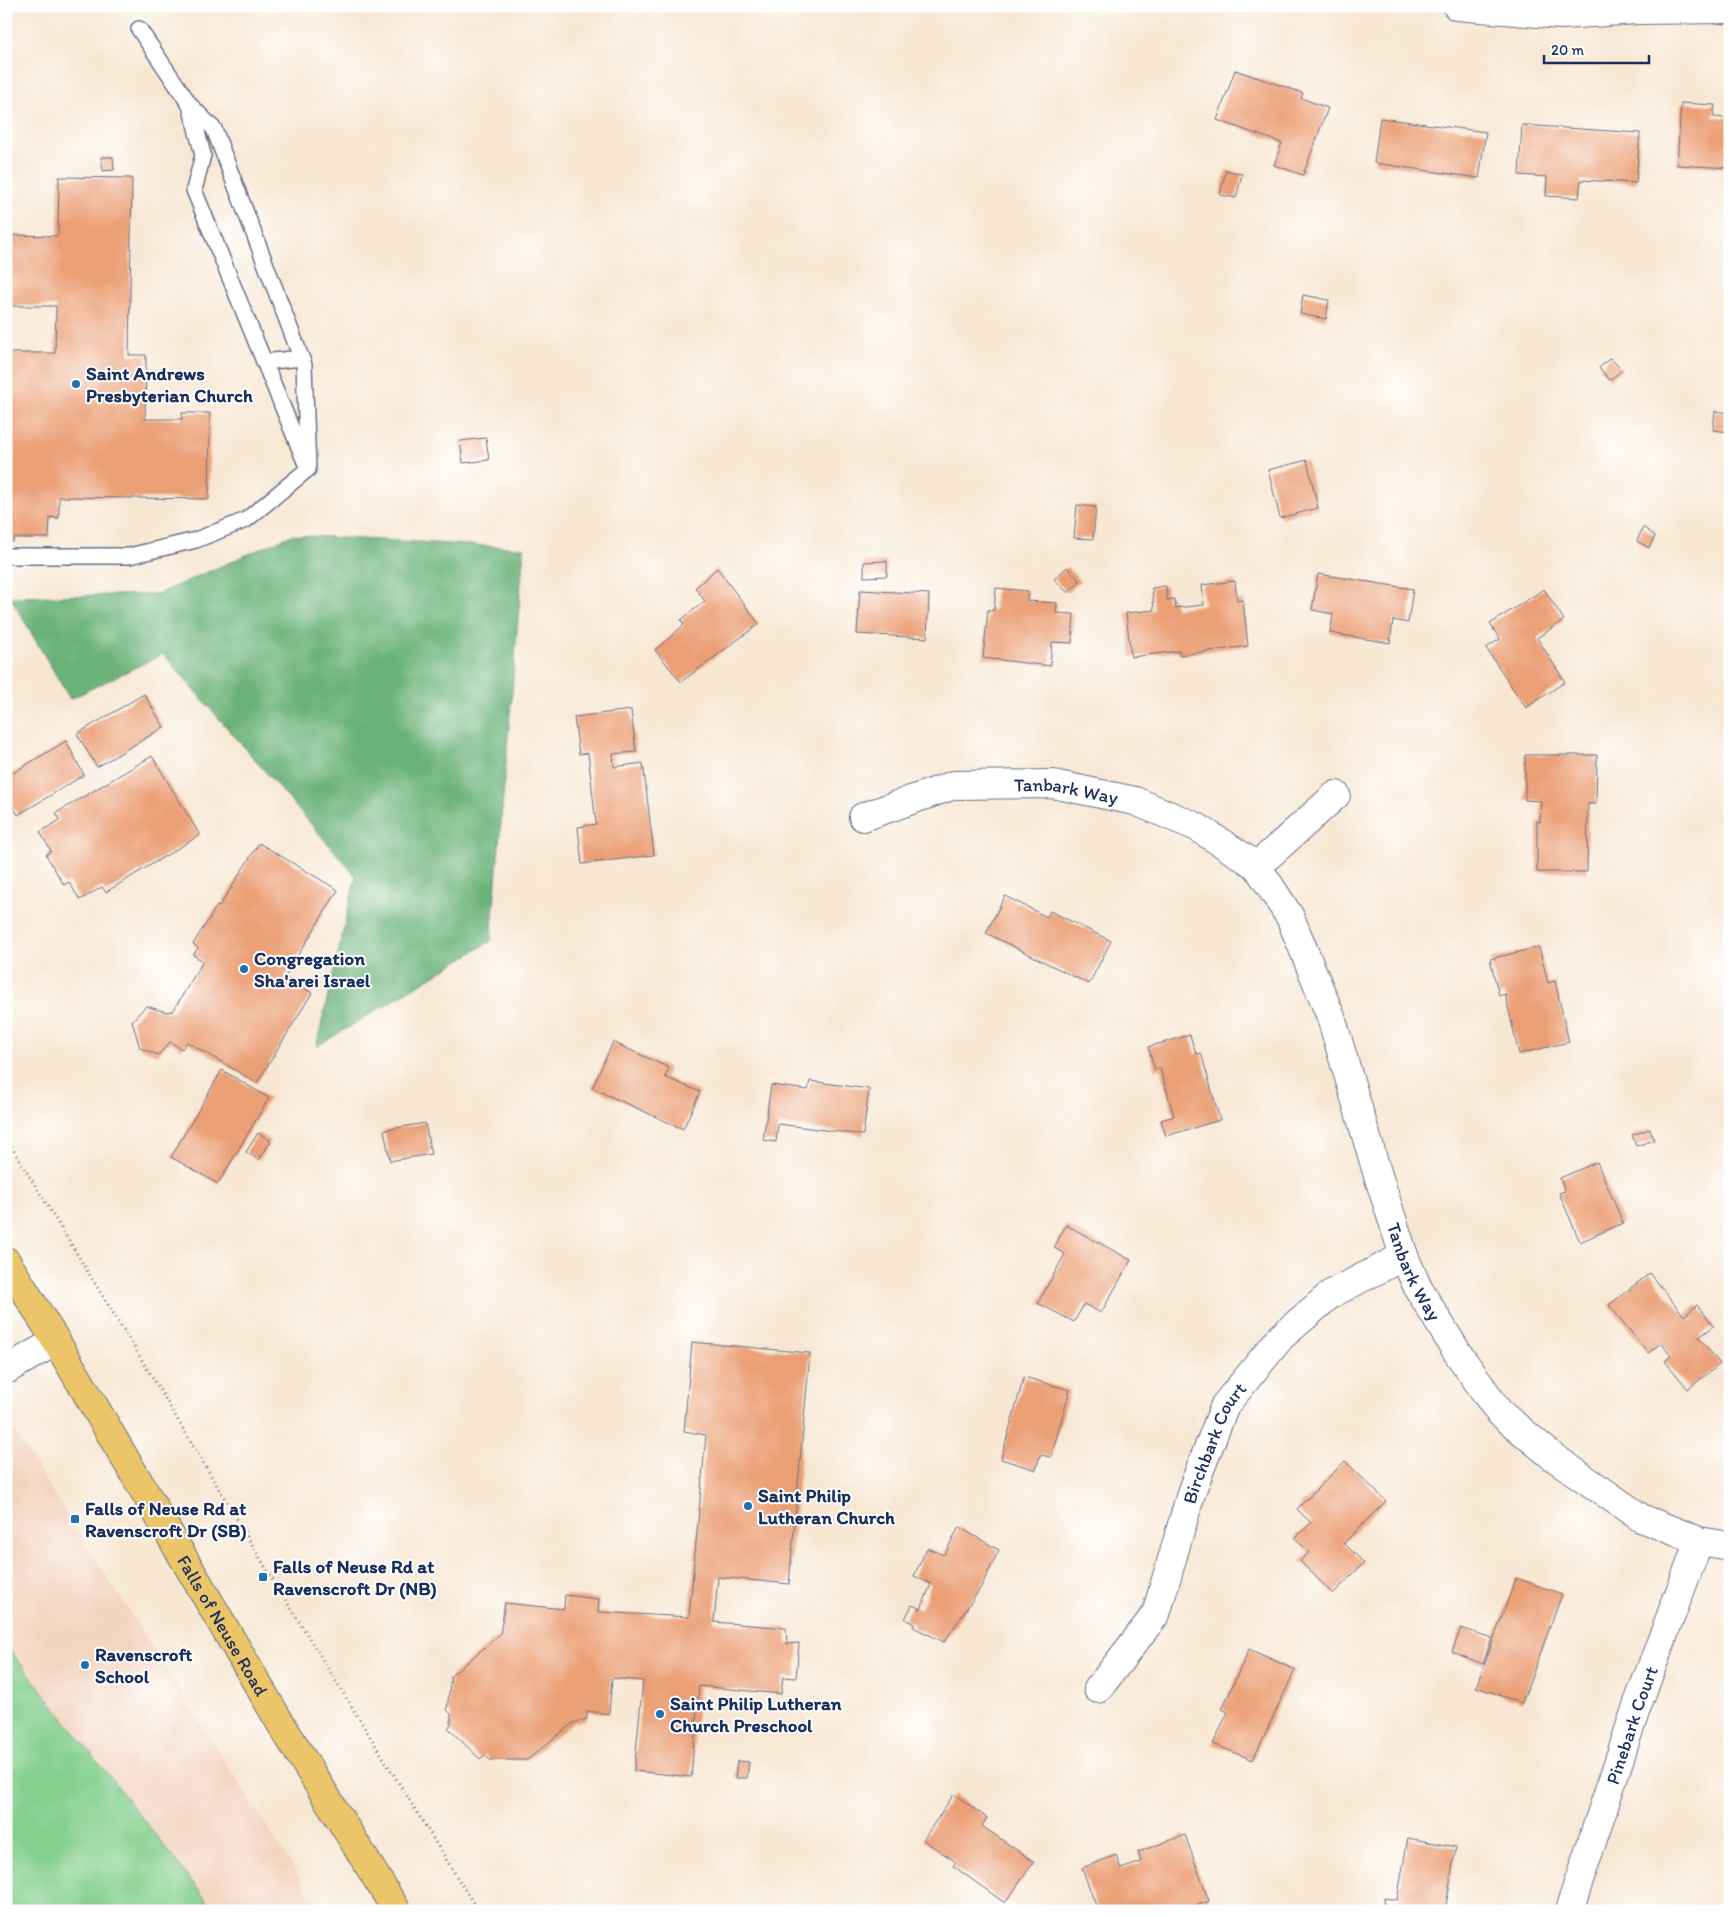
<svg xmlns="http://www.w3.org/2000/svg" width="1736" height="1917" viewBox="0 0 1736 1917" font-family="Itim,sans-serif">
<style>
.built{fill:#f3d4bf}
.green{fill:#84cf8d;stroke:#507f76}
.forest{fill:#6bb278;stroke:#43706b}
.building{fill:#eb9f74}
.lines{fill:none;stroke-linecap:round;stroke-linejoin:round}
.service-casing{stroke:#686f87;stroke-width:18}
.minor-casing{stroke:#686f87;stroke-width:30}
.primary-casing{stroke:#686f87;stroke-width:30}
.path{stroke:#686f87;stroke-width:3;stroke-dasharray:1 4;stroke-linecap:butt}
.service{stroke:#fff;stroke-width:15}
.minor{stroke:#fff;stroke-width:28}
.primary{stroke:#edc569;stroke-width:28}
.poi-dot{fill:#1f6fb2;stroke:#fff;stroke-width:2}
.labels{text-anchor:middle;stroke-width:4;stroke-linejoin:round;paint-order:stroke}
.poi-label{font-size:19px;font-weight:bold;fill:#1b2f5e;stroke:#fff;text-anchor:start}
.street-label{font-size:19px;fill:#1b2f5e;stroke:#fff}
</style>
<rect width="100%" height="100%" fill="#fff"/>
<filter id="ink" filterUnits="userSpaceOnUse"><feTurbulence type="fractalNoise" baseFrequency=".02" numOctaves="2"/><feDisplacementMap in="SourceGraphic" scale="10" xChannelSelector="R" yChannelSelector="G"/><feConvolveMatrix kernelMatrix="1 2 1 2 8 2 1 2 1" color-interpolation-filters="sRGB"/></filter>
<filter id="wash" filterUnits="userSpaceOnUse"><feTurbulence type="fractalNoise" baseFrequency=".0096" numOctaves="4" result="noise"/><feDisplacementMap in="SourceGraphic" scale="20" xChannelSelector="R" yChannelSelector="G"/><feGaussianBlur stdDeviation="1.12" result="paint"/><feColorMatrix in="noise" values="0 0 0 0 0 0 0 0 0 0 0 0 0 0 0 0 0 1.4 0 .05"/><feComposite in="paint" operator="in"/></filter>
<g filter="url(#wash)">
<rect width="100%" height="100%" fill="#f7e7d2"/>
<path class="built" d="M6,1419L321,1911H6Z"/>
<path class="green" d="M6,1645L215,1911H6Z"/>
<path class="forest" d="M292,535L524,548L491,941L316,1047L356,876L163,654L70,699L10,597L157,594Z"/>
<g id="blocks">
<path class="building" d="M1235,70L1303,93L1301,98L1328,108L1303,175L1274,165L1282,143L1217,120Z
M1681,103L1715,105L1713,117L1730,118V168L1677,165Z
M1380,118L1486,132L1479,178L1374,163Z
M1522,125L1640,133L1636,183L1581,180L1579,198L1546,196L1547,177L1519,175Z
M101,157H113L114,170L103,171Z
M1226,170L1242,174L1236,198L1220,195Z
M59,177L132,178L129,355H146L145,419H182V413H210L209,499L59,497V518L50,517L49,538H14L13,542L6,541V353H55L56,306H6V235L58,236Z
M1303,295L1329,300L1326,319L1300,314Z
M1610,358L1622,370L1610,380L1599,368Z
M1715,411L1730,413V432L1713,430Z
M486,438L489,460L463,463L460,441Z
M1307,460L1318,508L1280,518L1268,470Z
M1077,505L1096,507L1093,539L1074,538Z
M1643,527L1655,536L1649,548L1637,541Z
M887,561V576L864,577V562Z
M1067,567L1080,581L1068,593L1054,579Z
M717,568L759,624L681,682L655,650L684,625L681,620L705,601L695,588Z
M1318,574L1413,589L1408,623L1393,620L1390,643L1330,633L1333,614L1312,610Z
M1235,581L1237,601L1243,600L1248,646L1179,655V651L1131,657L1126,613L1154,610L1152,588L1166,586L1167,600L1174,599L1176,608L1204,605L1202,585Z
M996,588L1028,591L1027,601L1057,603L1056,613L1074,614L1072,643L1052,642L1050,666L983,658L988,610H994Z
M1544,589L1564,620L1537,638L1565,682L1526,708L1486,648L1500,639L1490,624Z
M860,590L929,594L927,638L857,634Z
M144,694L164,727L97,767L77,734Z
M631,710L636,752L613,754L614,767L643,763L654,855L582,864L578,827L596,824L588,753L579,754L574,717Z
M66,741L84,775L18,815L6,794V777Z
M1525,755H1597L1596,804H1588L1587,872H1537V821L1540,822L1541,801L1525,800Z
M152,756L200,835L106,892L102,887L80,900L69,882L64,885L46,855L51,851L40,832L60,820L56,813Z
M259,843L338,890L285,977L312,993L257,1083L187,1042L182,1049L170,1042L158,1055L140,1048L132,1021L146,1006L166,1012L173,1011L203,961L193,955L198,948L193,944L217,906L219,907Z
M1005,896L1047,917L1050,911L1111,941L1089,984L986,933Z
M1539,947L1548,983L1555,981L1569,1042L1519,1054L1505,994L1499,996L1490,959Z
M1190,1035L1196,1054L1201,1053L1220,1120L1166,1136L1161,1120L1174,1116L1160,1068L1155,1070L1148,1047Z
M613,1042L669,1068L665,1077L700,1092L683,1129L592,1088Z
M222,1070L269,1098L218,1184L171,1157Z
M810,1081L869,1089L863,1135L778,1124L776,1142L763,1140L771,1085L808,1090Z
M425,1123L431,1154L390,1161L384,1130Z
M1650,1129L1654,1140L1636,1146L1632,1135Z
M258,1133L271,1141L259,1160L246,1152Z
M1597,1162L1623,1223L1580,1242L1559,1193L1565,1191L1560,1178Z
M1066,1225L1131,1260L1101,1313L1084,1304L1074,1322L1038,1303L1065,1254L1054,1248Z
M1650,1273L1684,1316L1697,1305L1714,1326L1699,1337L1720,1364L1688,1389L1665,1361L1671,1356L1661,1343L1648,1353L1609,1305Z
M692,1342L810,1353L789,1584L718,1577L714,1622L786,1628L787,1644L799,1643L796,1678L783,1677L781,1694L699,1686L691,1777L634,1771L643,1681L612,1678L609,1714L587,1711V1719L573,1723L527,1760H490L485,1755L480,1759L448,1728L451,1724V1714L447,1710L451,1676L500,1634L505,1603L564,1609L565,1595L599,1599L598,1612L689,1617L706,1435L684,1431Z
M1024,1377L1070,1390L1051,1457L1040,1455L1036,1470L1001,1459Z
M1345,1461L1386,1501L1344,1543L1364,1563L1333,1594L1300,1561L1309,1552L1295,1538L1311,1523L1297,1509Z
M959,1527L999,1550L980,1589L944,1642L913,1627L914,1624L905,1619L912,1605L921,1609L931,1584L914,1576L927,1548L944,1555Z
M1516,1578L1562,1594L1522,1703L1476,1687Z
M1461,1628L1492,1638L1483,1664L1452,1652Z
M1249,1649L1295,1670L1253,1760L1213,1744L1228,1712L1222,1709Z
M737,1761L749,1762L747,1778H735Z
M954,1794L987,1818L982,1826L1034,1862L1005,1903L953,1866L956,1862L923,1840Z
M1185,1835L1209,1901L1182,1911H1160L1158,1906L1145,1911H1098L1082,1868L1116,1855L1121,1869L1141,1862L1138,1852Z
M1408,1838L1456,1847L1445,1911H1382L1384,1898L1397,1900Z"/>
</g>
</g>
<g filter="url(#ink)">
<use href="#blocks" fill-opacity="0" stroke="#686f87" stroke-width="1"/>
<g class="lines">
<g class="service-casing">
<path id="service" d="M139,29L190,105L203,155L194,190L308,469L304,365L214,129L190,105
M264,362L301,358
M6,556H129L196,540L246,520L308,469"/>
</g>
<g class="minor-casing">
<g id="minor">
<path d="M1457,6L1561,15L1636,10L1730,9"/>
<path id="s1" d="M863,817L954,785L1053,784L1135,801L1197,827L1257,866L1290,917L1331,1017L1376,1169L1404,1256L1418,1288L1457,1352L1499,1412L1552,1456L1641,1518L1699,1541L1730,1546"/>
<path d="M1257,866L1336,795"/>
<path d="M6,1370L56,1341"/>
<path id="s2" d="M1098,1689L1156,1614L1192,1490L1225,1405L1281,1337L1331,1294L1404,1256"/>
<path id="s3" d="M1569,1911L1638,1703L1699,1541"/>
</g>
</g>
<g class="primary-casing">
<g id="primary">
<path id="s4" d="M6,1261L56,1341L281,1724L397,1911"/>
</g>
</g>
<path class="path" d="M6,1138L148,1370L266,1568L478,1911"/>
<use href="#service" class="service"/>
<use href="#minor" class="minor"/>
<use href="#primary" class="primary"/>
</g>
</g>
<g class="poi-dot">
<circle cx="76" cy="384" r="5"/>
<circle cx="244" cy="969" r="5"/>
<circle cx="748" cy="1506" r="5"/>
<rect x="70" y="1514" width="10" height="10" rx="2.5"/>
<rect x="258" y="1572" width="10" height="10" rx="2.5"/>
<circle cx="85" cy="1665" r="5"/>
<circle cx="660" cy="1714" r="5"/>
</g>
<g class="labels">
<g class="poi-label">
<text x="86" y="380">Saint Andrews<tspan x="86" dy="22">Presbyterian Church</tspan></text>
<text x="254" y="965">Congregation<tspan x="254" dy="22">Sha'arei Israel</tspan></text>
<text x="758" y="1502">Saint Philip<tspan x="758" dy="22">Lutheran Church</tspan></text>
<text x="85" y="1515">Falls of Neuse Rd at<tspan x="85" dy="22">Ravenscroft Dr (SB)</tspan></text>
<text x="273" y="1573">Falls of Neuse Rd at<tspan x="273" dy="22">Ravenscroft Dr (NB)</tspan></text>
<text x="95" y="1661">Ravenscroft<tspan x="95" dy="22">School</tspan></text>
<text x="670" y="1710">Saint Philip Lutheran<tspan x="670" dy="22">Church Preschool</tspan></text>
</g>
<g class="street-label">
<text dy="7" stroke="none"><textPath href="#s1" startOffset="209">Tanbark Way</textPath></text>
<text dy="7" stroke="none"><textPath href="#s1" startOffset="855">Tanbark Way</textPath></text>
<text dy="7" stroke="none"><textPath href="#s2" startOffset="276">Birchbark Court</textPath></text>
<text dy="7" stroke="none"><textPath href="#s4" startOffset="424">Falls of Neuse Road</textPath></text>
<text dy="7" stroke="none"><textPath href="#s3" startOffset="196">Pinebark Court</textPath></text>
</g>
</g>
<rect width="1736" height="1917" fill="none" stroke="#fff" stroke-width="25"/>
<path d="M1544 55v8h105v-8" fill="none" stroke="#1b2f5e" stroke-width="2.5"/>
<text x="1551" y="55" font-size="15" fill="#1b2f5e" stroke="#ffffff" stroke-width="4" paint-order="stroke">20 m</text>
</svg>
